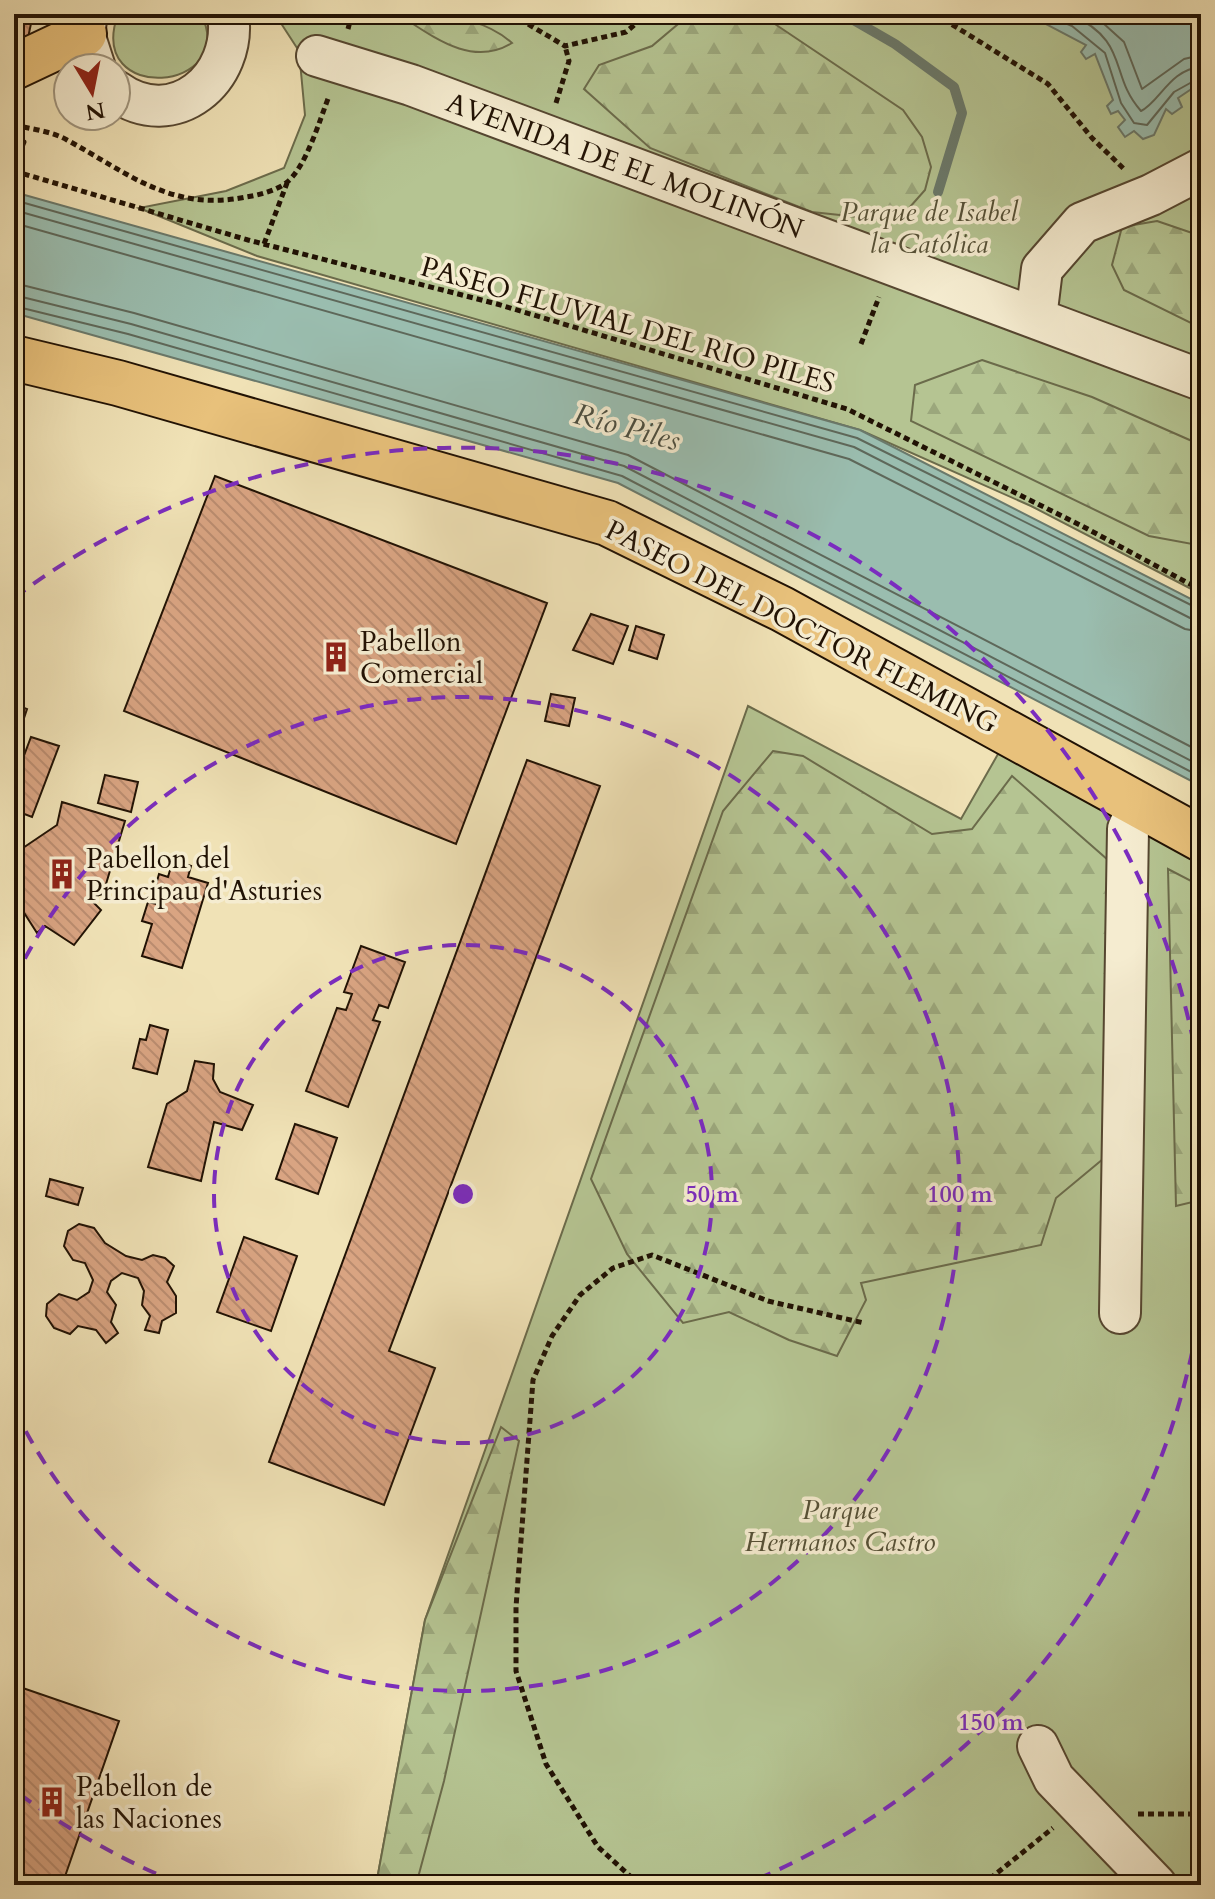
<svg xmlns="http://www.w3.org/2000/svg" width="1215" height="1899" viewBox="0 0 1215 1899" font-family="Cardo,serif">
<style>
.green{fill:#b5c492;stroke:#6b6b4b;stroke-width:2}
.forest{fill:url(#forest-firs);stroke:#6b6b4b;stroke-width:2}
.water{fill:#9abdaf;stroke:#6a796b;stroke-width:2}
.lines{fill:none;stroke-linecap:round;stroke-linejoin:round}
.shore{stroke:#5e685a;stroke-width:2}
.stream{stroke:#6a796b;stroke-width:10}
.building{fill:url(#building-back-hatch);stroke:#211204;stroke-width:2}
.minor-casing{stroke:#554630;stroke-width:44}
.major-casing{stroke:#211204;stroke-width:48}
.path{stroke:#211204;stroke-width:5;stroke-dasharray:6 4;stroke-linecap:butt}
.minor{stroke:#f5ecd0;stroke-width:40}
.major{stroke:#e8c17b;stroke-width:44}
.ring{fill:none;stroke:#7b2cbf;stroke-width:4;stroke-dasharray:14 10}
.labels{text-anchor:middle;stroke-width:7;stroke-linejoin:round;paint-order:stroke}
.street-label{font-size:28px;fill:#211204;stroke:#f5ecd0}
.park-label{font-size:28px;font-style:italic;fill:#555036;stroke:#f5ecd0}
.poi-label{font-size:28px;fill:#211204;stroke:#f5ecd0;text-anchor:start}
.water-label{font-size:30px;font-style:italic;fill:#4b4e40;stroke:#f5ecd0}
.centre{fill:#7b2cbf;stroke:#f5ecd0;stroke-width:4}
.ring-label{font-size:24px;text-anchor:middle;font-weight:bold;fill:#7b2cbf;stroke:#f5ecd0;stroke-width:7;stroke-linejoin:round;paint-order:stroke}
</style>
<defs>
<pattern id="forest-firs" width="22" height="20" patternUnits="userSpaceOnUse" patternTransform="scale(2)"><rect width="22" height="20" fill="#b5c492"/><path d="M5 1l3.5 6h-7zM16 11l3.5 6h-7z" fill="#9ba77c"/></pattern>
<pattern id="building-back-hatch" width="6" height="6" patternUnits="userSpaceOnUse" patternTransform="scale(2)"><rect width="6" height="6" fill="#d9a482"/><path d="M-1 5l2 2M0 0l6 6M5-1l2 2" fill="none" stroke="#ba8c6f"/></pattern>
</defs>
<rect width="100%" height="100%" fill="#f0e2b6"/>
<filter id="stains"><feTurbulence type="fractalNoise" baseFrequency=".0025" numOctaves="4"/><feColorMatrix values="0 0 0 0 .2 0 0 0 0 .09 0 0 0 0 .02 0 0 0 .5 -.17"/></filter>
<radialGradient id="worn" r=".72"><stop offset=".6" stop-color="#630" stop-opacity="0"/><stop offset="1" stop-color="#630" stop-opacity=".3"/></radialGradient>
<path class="green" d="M118,14H201C240,92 85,106 118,14Z
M275,14H1201V594L1031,506L860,430L257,256L139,208L226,191L284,168L305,115L299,51Z
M748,706L961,819L1010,733L1201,839V1885H376L425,1620Z"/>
<path class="forest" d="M420,14C452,14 489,22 512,43C475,66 439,41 407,20Z
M690,14H760L903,110L922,137L931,167L925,190L902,216L877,219L812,212L650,148L584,89L599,65L652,46Z
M1157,221L1201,236V328L1124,290L1112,265L1122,227Z
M982,360L1092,397L1201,445V534L1192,544L1149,536L911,421L915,385Z
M773,751L803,756L932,834L972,829L1012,776L1108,860L1109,1154L1056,1198L1041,1245L861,1283L866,1300L837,1356L789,1340L729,1312L683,1323L627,1254L591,1179L723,811Z
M1168,869L1201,886V1200L1176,1206Z
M501,1427L519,1441L444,1781L416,1885H376L425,1620Z"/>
<path class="water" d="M1019,14H1201V87L1199,84L1178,98L1182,107L1172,114L1166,109L1154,135L1143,139L1134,131L1125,137L1118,127L1125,120L1118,111L1111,114L1107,106L1113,100L1095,54L1086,59L1081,52L1086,45L1029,15L1021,18Z
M14,192L860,430L1201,604V786L618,483L14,313Z"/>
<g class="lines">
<path class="shore" d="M1044,14L1072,26L1105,53L1121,103L1134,123L1147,125L1174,92L1201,77
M1070,14C1131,42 1108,74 1141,111C1159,103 1170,69 1201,67
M1093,14L1124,42L1142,89L1184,59L1201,55
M14,200L857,438L1201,610
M14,210L854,447L1190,618L1201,620
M14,223L849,459L1185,629L1201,632
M14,283L134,313L628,455L1201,752
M14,295L131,324L624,466L1201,766
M14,306L128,334L622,476L1201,777"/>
<path class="stream" d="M843,14L895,44L954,87L962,113L938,192"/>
</g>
<path class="building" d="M14,14H33L28,38L14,36Z
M215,476L547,603L456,844L124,711Z
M591,614L628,626L613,664L573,650Z
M636,626L664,635L657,659L629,650Z
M551,694L575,698L569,726L545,721Z
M14,704L27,709L14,748Z
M31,737L59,746L32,817L14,810V782Z
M527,760L600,786L389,1351L435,1368L384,1505L269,1462Z
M105,775L138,782L131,812L98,803Z
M62,802L125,821L103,894L89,898L101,910L74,945L45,926L37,933L14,897V854L57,825Z
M173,860L191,866L188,877L208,883L182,968L142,956L152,924L142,921L148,902L161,905L165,891L155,888L159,874L168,877Z
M361,946L405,962L388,1008L379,1005L373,1020L380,1022L348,1107L306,1091L337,1008L346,1010L352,994L344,992Z
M150,1025L168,1030L157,1074L133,1068L140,1039L146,1040Z
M195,1061L214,1064L213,1079L220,1092L253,1105L242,1130L214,1122L201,1181L148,1167L167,1104L187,1091Z
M295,1124L337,1138L318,1194L276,1179Z
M50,1179L83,1188L78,1205L46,1196Z
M79,1224L94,1228L105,1243L126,1256L142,1260L153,1255L165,1258L174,1266L167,1282L176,1296V1313L162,1321L159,1333L145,1330L150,1316L142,1305L144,1291L138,1278L122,1273L111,1281L107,1292L116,1305L111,1322L118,1333L106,1343L96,1330L78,1326L70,1334L54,1328L46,1316L47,1304L59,1294L77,1300L89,1292L93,1280L85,1263L73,1260L64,1246L68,1231Z
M244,1237L297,1256L271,1331L217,1312Z
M14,1360L21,1362L14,1384Z
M14,1685L119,1721L62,1885L14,1884Z"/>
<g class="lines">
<g class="minor-casing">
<path id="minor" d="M87,14L84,34L95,68
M317,56L411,85L1201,380
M116,91C174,133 238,78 228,14
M1036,318L1042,269L1082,223L1151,195L1201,169
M1120,1313L1128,829L1138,806
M1038,1746L1054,1779L1156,1885"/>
</g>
<g class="major-casing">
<path id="major" d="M14,67L84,34
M14,358L118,383L607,523L782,609L1201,839"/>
</g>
<path class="path" d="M511,14L565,46L626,32L647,14
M935,14L1048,84L1092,138L1124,169
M348,29L352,14
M556,103L569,61L565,46
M14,125C31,129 51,131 67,140C128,173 171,212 246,197C259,195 275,191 286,183C306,168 320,119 329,96
M14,140L24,142L19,154L14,153
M14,171L248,240L497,304L847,409L1082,526L1201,590
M264,244L287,183
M861,344L879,297
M1138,1814H1201
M640,1885L598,1847L546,1764L516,1671V1607L533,1380L552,1336L580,1295L613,1268L652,1255L768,1301L864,1323
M982,1885L1053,1828"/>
<use href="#minor" class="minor"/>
<use href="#major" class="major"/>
</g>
<g class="ring">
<circle cx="463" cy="1194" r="249"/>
<path d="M14 980A497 497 0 1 1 14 1408"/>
<path d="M1201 1304A746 746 0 0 1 748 1883M178 1883A746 746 0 0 1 14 1790M14 598A746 746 0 0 1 1201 1084"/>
</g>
<defs>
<g id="building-bare" transform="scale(2.4)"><path d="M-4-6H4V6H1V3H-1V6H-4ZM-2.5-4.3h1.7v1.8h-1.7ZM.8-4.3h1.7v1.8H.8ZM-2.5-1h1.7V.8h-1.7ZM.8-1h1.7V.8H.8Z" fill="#8f2418" stroke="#f5ecd0" stroke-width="2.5" paint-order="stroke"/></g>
</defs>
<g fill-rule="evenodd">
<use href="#building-bare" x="336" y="657"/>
<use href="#building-bare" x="62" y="874"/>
<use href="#building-bare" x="52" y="1802"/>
</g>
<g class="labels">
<g class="street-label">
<text transform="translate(625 165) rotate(20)" y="10">AVENIDA DE EL MOLINÓN</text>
<text transform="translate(628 324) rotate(16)" y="10">PASEO FLUVIAL DEL RIO PILES</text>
<text transform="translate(802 626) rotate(27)" y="10">PASEO DEL DOCTOR FLEMING</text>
</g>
<g class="park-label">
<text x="929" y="221">Parque de Isabel<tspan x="929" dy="32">la Católica</tspan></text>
<text x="840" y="1519">Parque<tspan x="840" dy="32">Hermanos Castro</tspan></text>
</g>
<g class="poi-label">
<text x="360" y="651">Pabellon<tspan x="360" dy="32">Comercial</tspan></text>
<text x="86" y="868">Pabellon del<tspan x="86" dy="32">Principau d'Asturies</tspan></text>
<text x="76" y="1796">Pabellon de<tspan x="76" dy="32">las Naciones</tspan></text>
</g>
<g class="water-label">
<text transform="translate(627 427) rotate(15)" y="10">Río Piles</text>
</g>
</g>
<circle cx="463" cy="1194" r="12" class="centre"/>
<g class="ring-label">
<text x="712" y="1202">50 m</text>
<text x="960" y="1202">100 m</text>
<text x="991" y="1730">150 m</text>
</g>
<rect width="1215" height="1899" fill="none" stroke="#f0e2b6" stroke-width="48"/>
<rect x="16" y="16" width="1183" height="1867" fill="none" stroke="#211204" stroke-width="4"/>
<rect x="24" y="24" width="1167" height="1851" fill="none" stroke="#211204" stroke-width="2"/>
<g transform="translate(92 92) rotate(170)"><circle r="38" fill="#f5ecd0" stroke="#a0957e" stroke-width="2"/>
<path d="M0-6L14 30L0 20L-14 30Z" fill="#8f2418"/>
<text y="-12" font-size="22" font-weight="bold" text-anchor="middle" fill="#211204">N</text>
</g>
<rect width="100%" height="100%" filter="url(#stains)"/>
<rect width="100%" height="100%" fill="url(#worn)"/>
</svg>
